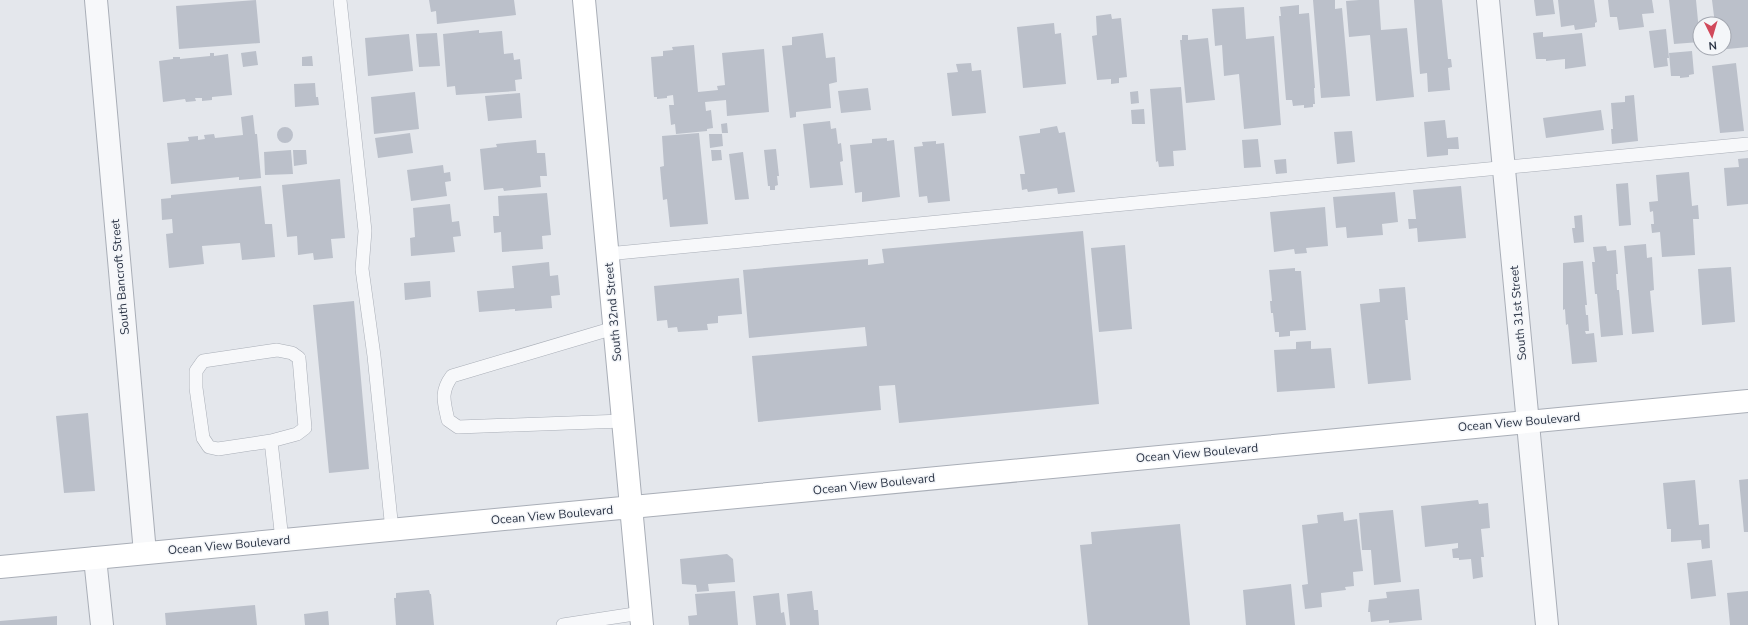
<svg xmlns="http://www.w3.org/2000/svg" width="1748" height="625" viewBox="0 0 1748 625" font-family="'Nunito Sans',sans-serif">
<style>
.building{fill:#bbc0ca}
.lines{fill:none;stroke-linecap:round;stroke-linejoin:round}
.service-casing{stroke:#a9aeb7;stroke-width:14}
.minor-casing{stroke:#a9aeb7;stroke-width:24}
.tertiary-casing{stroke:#a9aeb7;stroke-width:24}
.secondary-casing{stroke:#a9aeb7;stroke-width:24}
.service{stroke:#f7f8fa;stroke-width:13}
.minor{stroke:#f7f8fa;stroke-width:22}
.tertiary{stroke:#f7f8fa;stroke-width:22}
.secondary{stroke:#fff;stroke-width:22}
.labels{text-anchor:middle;stroke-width:3;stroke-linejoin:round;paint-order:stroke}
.street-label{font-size:12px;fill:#2b3445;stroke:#f4f6f9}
</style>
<rect width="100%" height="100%" fill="#e4e7ec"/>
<path class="building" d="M256,0L260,43L179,49L176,6Z
M429,0H514L516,15L437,24L436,11L431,12Z
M1313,0H1335V9L1342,8L1350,96L1321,98Z
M1359,0H1379L1381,30L1407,28L1414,97L1376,101L1370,35L1349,37L1346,1Z
M1414,0H1442L1448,59H1451L1452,67L1448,68L1450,90L1428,92L1427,73L1420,74Z
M1534,0H1553L1555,14L1536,16Z
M1558,0H1594L1597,22L1595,23V27L1575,30L1574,25L1561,27Z
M1608,0H1652L1654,13L1642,14L1644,27L1619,30L1617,17H1610Z
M1669,0H1696L1700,42L1674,44Z
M1712,0H1748V47L1717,50V48H1724V24H1715Z
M1299,5V14L1309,13L1315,88H1314L1315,104H1313V107L1304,108V105L1293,106L1292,100H1286L1279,16H1281L1280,7Z
M1244,7L1246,39L1274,36L1281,125L1244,129L1239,74L1224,76L1222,45L1215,46L1212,9Z
M1111,14L1112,19L1121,18L1127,77L1119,78V83L1111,84V79L1097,80L1092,36L1097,35L1096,16Z
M1054,23L1055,34L1061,33L1066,84L1023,88L1017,27Z
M1666,29L1669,58H1667L1668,66L1654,68L1649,31Z
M479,30V33L502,31L504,54L513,53L514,60L520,59L522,79L515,80L516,91L456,95L455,86L447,87L443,34Z
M1543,32V37L1582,33L1586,66L1565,69V59L1546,61V59H1536L1533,33Z
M437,33L440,66L419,67L416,34Z
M823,33L826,58L835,57L837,82L829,84L831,108L796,112V117L790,118L782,46L792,45V37Z
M409,34L413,71L368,76L365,38Z
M1182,35H1188V40L1208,38L1215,100L1186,103L1180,40H1182Z
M694,45L698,92L718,90L717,86L725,85L722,53L764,49L769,112L727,116L726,100L705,102L706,111L711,110L713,128L707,129V131L676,134L675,124L671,125L669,105H674L673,95L667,96V98L657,99V97H654L651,57L663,56V51L673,50L672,47Z
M256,51L258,65L243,67L241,53Z
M1692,51L1694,74L1689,75V77L1680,78V76H1671L1669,53Z
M210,53H214V56L228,54L232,95L212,97V100L202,101V98H195L196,101L186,102L185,99L163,102L159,61L173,59V57H180V59L210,56Z
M312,56L313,66H302V57Z
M971,63L972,71L981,70L986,113L952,116L947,73L958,72L956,64Z
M1736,63L1744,131L1720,133L1712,66Z
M315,83L316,97H318L319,105L295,107L294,84Z
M1181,87L1186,150L1173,151L1174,166L1159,167L1158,161L1156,162L1150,89Z
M868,88L871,110L841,113L838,91Z
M1138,91L1139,103L1131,104L1130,92Z
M415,92L419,129L374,134L371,97Z
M520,93L522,118L488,121L485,96Z
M1634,95L1638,141L1612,144L1611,129H1613L1611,103L1625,102V96Z
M1144,109L1145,124H1132L1131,110Z
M1601,110L1604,130L1546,138L1543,118Z
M253,115L255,134H257L261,178L239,180V177L171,184L167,143L189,141L188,137L198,136V140L205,139L204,135L214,134L215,138L243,135L241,117Z
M1445,120L1447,138L1458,137L1459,149H1448V155L1427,157L1424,122Z
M830,121L831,129L836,128L838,144L841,143L843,161L840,162L843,185L810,188L803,124Z
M727,123L728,133H722L721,124Z
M1057,126L1059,133L1065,132L1075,192L1058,194L1057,188L1028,192L1027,189L1022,190L1020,174H1025L1019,136L1040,133V129Z
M277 135a8 8 0 1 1 16 0a8 8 0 1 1-16 0Z
M1352,131L1355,162L1337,164L1334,132Z
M410,133L413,153L378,158L375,138Z
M699,133L708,224L670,227L667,199L663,200L660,167L664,166L662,136Z
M709,134H722L723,146L710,148Z
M887,138V141L894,140L900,197L862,202V192L855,193L850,145L872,143V139Z
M1258,139L1261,167L1244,168L1242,140Z
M536,140L537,153H545L547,176H540L541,187L504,191L503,188L484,190L480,149L497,147L496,144Z
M936,141V144L944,143L950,201L928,203L927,196L919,197L914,147L923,146L922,142Z
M776,149L779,176H777L778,185L775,186V190H770V186H768L764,150Z
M291,150L293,174L265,175L264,152Z
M293,150H306L307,164L294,166Z
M711,150H721L722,160L712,161Z
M743,152L749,199L735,200L729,154Z
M1748,158V204L1727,206L1724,168L1739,167L1738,159Z
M1286,159L1287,173L1276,174L1274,160Z
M443,165L444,173L450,172L451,181L445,182L447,196L411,201L407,170Z
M1689,172L1692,206L1698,205L1699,219H1693L1695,255L1662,257L1660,232L1652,233L1651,224H1654L1653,211L1650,212L1649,202L1658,201L1656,175Z
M340,179L345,238L331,239L333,258L314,260L313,253L298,255L297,236L287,237L282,185Z
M1628,183L1631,225L1619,226L1616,184Z
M261,186L265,224H272L275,257L242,260L240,243L202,246L204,264L169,268L166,234L173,233L172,219L162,220L161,199L171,198V195Z
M1461,186L1466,238L1418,242L1417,228L1409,229L1408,219H1416L1413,190Z
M1395,192L1398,222L1382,224L1383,235L1347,238L1346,227L1336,228L1333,197Z
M547,193L551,235L542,236L543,249L502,252L501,232L494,233L493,216H499L498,196Z
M450,204L452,222L459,221L461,236L453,237L455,252L411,256L410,238L415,237L413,208Z
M1325,207L1328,246L1306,248L1307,253L1295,254L1294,249L1274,252L1270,212Z
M1582,215L1584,242L1574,243L1572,228H1575L1574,216Z
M1083,231L1099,404L899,423L895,385L879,386L881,410L758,422L752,356L867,346L865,327L749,338L743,270L868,259V265L884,263L882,249Z
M1646,244L1647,258L1652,257L1654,290L1650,291L1654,332L1632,334L1624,246Z
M1125,245L1132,329L1099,332L1091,248Z
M1606,246L1607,251L1616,250L1618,274H1616L1617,290H1619L1623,335L1601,337L1597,294H1595L1592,262H1595L1593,247Z
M1583,261L1587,305H1585L1586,315H1588L1589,331H1585L1586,334L1594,333L1597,362L1572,364L1568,324L1566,325L1565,309L1563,310V263Z
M549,262L550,276L558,275L560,295L551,296L552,308L515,311V309L479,312L477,291L514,288L512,266Z
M1731,267L1735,322L1702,325L1698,269Z
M1295,268V271H1301L1306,330L1290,331V336L1279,337V332H1275L1273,313H1271L1270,301H1272L1269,270Z
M739,278L742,314L718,316V323L707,324L708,330L678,332L677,327L668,328L667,320L657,321L654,286Z
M430,281L431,297L405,300L404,283Z
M1405,287L1408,320H1405L1411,380L1368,384L1360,304L1380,302L1379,289Z
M354,301L369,469L329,473L313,305Z
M1311,341V349L1331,348L1335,388L1277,392L1274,350L1296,349V342Z
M88,413L95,491L64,493L56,416Z
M1748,479V532H1744L1739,480Z
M1695,480L1699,525L1709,524L1710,548L1702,549L1701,540L1671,542V529H1667L1663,483Z
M1478,500L1479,504L1488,503L1490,528L1481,529L1484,557H1481L1483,577L1473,579L1471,559L1459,560V558H1453L1452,549L1458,548V543L1425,547L1421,506Z
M1393,510L1401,582L1374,585L1371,550H1362L1359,513Z
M1343,512L1344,521L1357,519L1363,571L1353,572L1354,586L1345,587L1346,590L1321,593L1322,607L1305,609L1302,585L1308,584L1302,525L1318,523L1317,515Z
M1180,524L1190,625H1088L1080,545L1092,544L1091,532Z
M727,554L733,559L735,582L708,584L709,591L697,592L696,585L682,584L680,559Z
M1712,560L1716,596L1691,599L1687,563Z
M1291,584L1295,625H1246L1243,590Z
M1419,589L1422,620L1389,623V620L1371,622L1370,612H1368L1369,600L1387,598L1386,592Z
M429,590L430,594H431L434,625H396L394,598H396V593Z
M735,591L738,625H689L688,616L697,615L695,594Z
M812,591L814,610H818L819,625H790L787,594Z
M1748,591V625H1730L1727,593Z
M779,593L781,613L784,612L786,625H756L753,596Z
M255,605L257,625H166L165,613Z
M328,611L329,625H305L304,614Z
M57,616V625H0V621Z"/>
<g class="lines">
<g class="service-casing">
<path id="service" d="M340,0L365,231L362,269L374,356L392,530
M607,254L1748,144
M614,328L452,376C440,392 444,402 448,420L458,427L623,421
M271,441L218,449L209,447L203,438L196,388V371L203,361L277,350L292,353L299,358L305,428L297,434L271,441L282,540
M563,625L641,613"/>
</g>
<g class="minor-casing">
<path id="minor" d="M96,0L145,553
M95,558L102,625"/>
</g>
<g class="tertiary-casing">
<path id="tertiary" d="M1488,0L1547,625"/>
</g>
<g class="secondary-casing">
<path id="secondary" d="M584,0L642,625
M0,567L1748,401"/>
</g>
<use href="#service" class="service"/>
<use href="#minor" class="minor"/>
<use href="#tertiary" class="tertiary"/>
<use href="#secondary" class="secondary"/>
</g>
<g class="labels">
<g class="street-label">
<text transform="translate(120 277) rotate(-95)" y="4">South Bancroft Street</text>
<text transform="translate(613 312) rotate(-95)" y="4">South 32nd Street</text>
<text transform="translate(1518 313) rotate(-95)" y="4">South 31st Street</text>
<text transform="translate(1519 422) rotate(-5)" y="4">Ocean View Boulevard</text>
<text transform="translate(1197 453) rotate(-5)" y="4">Ocean View Boulevard</text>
<text transform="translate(874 484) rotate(-6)" y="4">Ocean View Boulevard</text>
<text transform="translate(552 515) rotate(-5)" y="4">Ocean View Boulevard</text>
<text transform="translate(229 545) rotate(-5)" y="4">Ocean View Boulevard</text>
</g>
</g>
<g transform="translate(1712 36) rotate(175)"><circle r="19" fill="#f4f6f9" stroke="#a4a8b1"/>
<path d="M0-3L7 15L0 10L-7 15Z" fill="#d1495b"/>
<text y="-6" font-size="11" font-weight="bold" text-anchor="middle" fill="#2b3445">N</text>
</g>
</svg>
